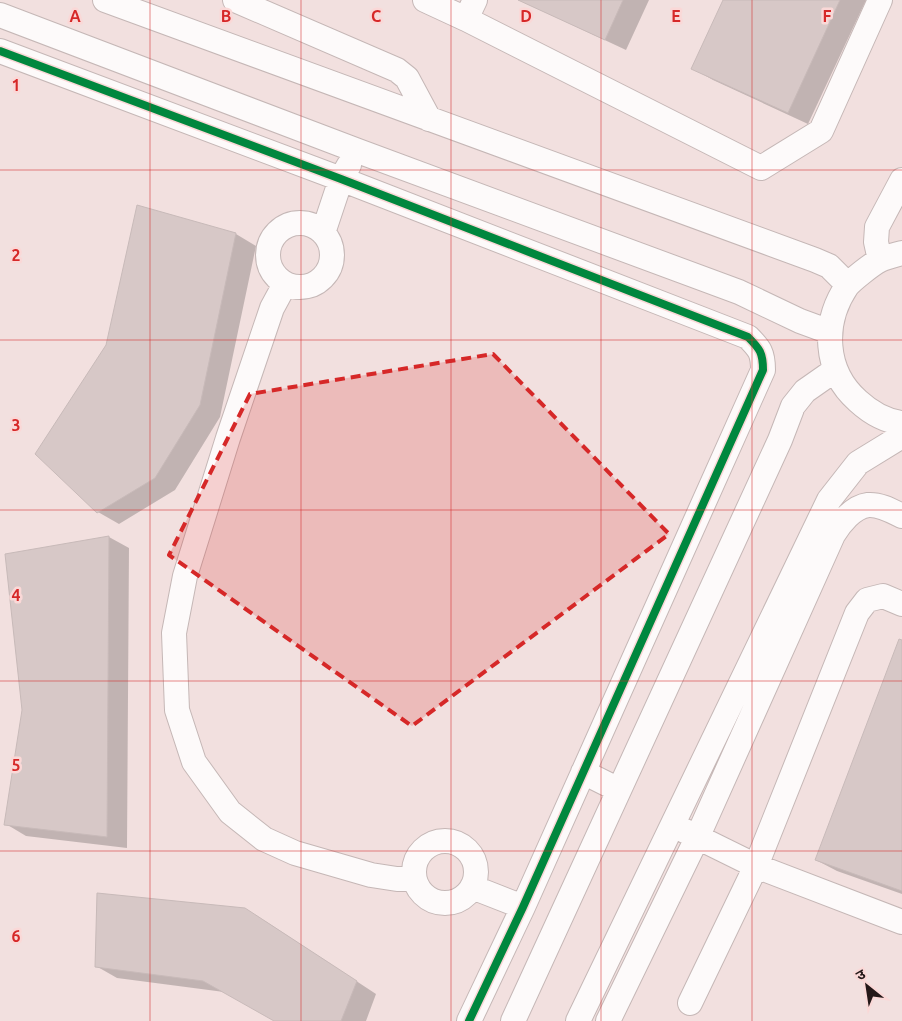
<svg xmlns="http://www.w3.org/2000/svg" width="902" height="1021" viewBox="0 0 902 1021" font-family="Ubuntu,'Noto Sans Devanagari',sans-serif">
<style>
.shadow{fill:#0003}
.building{fill:#d7c8c7;stroke:#c8bab9}
.lines{fill:none;stroke-linecap:round;stroke-linejoin:round}
.minor-casing{stroke:#c5b7b6;stroke-width:26}
.minor{stroke:#fdfafa;stroke-width:24}
.cycleway-casing{stroke:#fad8d7;stroke-width:11}
.cycleway{stroke:#00873e;stroke-width:8}
.marked{fill:#d62828;fill-opacity:0.2;stroke:#d62828;stroke-width:4;stroke-dasharray:10 6;stroke-linejoin:round}
.grid{fill:none;stroke:#d62828;stroke-width:1;stroke-opacity:0.55}
.grid-label{font-size:16px;text-anchor:middle;font-weight:bold;fill:#d62828;stroke:#fad8d7;stroke-width:5;stroke-linejoin:round;paint-order:stroke}
</style>
<rect width="100%" height="100%" fill="#f2e0df"/>
<path class="shadow" d="M519,0H649L626,50Z
M724,0H866L808,124L713,80L692,68Z
M236,234L256,246L220,417L175,490L119,524L98,512Z
M109,537L129,548L127,848L26,836L6,824Z
M902,641V894L837,871L816,860Z
M265,921L376,994L366,1021H275L224,992L117,978L96,966Z"/>
<path class="building" d="M518,0H623L605,40Z
M723,0H840L788,113L691,69Z
M137,205L236,233L200,405L155,478L97,513L35,454L106,345Z
M109,536L107,837L4,825L22,710L5,554Z
M899,639L902,640V891L815,860Z
M97,893L245,908L357,981L341,1021H274L203,981L95,967Z"/>
<g class="lines">
<g class="minor-casing">
<path id="minor" d="M105,0L815,260L829,266L848,285
M235,0L397,70L407,78L429,119
M425,0L466,19L761,168L821,131L880,0
M0,15L358,151L739,292L800,321L830,332
M466,19L475,0
M0,51L341,179L748,337C760,349 763,353 763,370L523,907L469,1021
M268 255a32 32 0 1 1 64 0a32 32 0 1 1-64 0Z
M323,233L341,179L349,165
M902,253C895,255 886,257 880,260C872,264 852,280 847,286C822,323 824,371 858,401C870,412 885,421 902,423
M880,260L876,242L877,227L902,180
M285,284L272,308L228,438L185,576L174,633L177,710L194,762L230,812L264,839L295,853L371,875L397,879H414
M583,772L619,790
M685,831L756,866L902,922
M414 872a31 31 0 1 1 62 0a31 31 0 1 1-62 0Z
M472,887L523,907
M690,1003L756,866L857,613L867,600L883,596L902,604
M513,1021L780,440L793,406L805,391L835,370
M578,1021L829,500L858,463L902,436
M608,1021L697,838L833,535C840,523 853,507 868,505C880,504 892,511 902,516"/>
</g>
<use href="#minor" class="minor"/>
<g class="cycleway-casing">
<path id="cycleway" d="M0,51L341,179L748,337C760,349 763,353 763,370L523,907L469,1021"/>
</g>
<use href="#cycleway" class="cycleway"/>
</g>
<path class="marked" d="M493,354L669,534L412,726L169,555L250,394Z"/>
<path class="grid" d="M150,0V1021M301,0V1021M451,0V1021M601,0V1021M752,0V1021M0,170H902M0,340H902M0,510H902M0,681H902M0,851H902"/>
<g class="grid-label">
<text x="75" y="22">A</text>
<text x="226" y="22">B</text>
<text x="376" y="22">C</text>
<text x="526" y="22">D</text>
<text x="676" y="22">E</text>
<text x="827" y="22">F</text>
<text x="16" y="91">1</text>
<text x="16" y="261">2</text>
<text x="16" y="431">3</text>
<text x="16" y="601">4</text>
<text x="16" y="771">5</text>
<text x="16" y="942">6</text>
</g>
<g transform="translate(867 986) rotate(330)" stroke="#fad8d7" stroke-width="4" paint-order="stroke">
<path d="M0-4L9 19L0 12L-9 19Z" fill="#241818"/>
<text y="-8" font-size="14" font-weight="bold" text-anchor="middle" fill="#241818">उ</text>
</g>
</svg>
